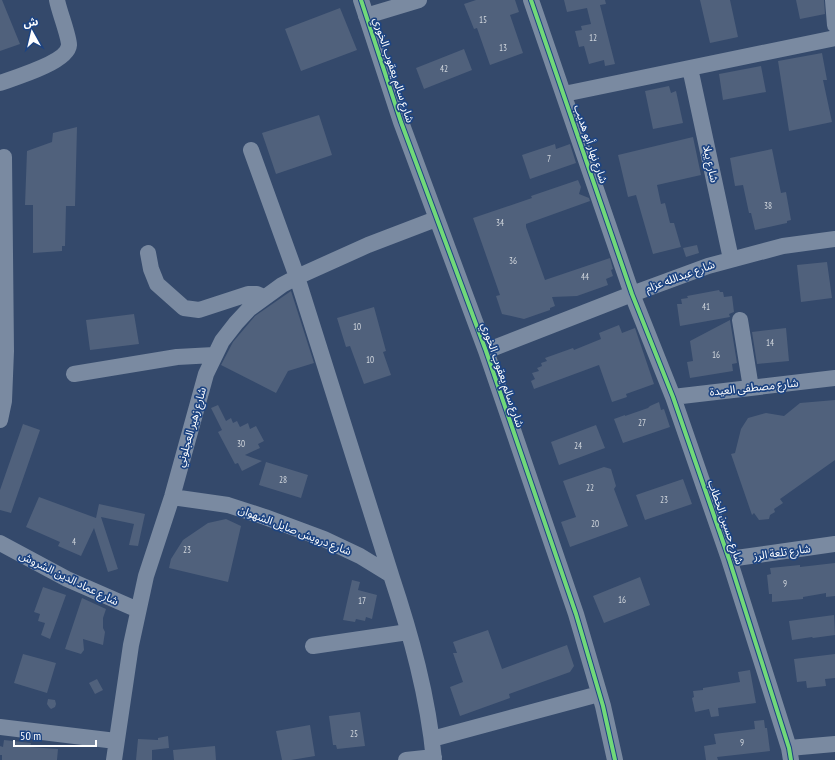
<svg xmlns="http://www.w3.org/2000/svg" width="835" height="760" viewBox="0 0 835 760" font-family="'PT Sans Narrow','Noto Sans Arabic',sans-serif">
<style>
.building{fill:#50617c}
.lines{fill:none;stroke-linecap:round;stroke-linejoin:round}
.minor{stroke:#7a8aa1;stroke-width:16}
.cycleway-casing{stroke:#1d4482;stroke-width:6}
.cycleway{stroke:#71d979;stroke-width:4}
.labels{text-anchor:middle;stroke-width:3.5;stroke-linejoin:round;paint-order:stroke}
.number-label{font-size:9px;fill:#d3d8de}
.street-label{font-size:11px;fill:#fff;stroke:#1d4482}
</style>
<rect width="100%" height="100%" fill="#34496b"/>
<path class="building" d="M0,0H2L20,44L0,51Z
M476,0H515L519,12L510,15L523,53L490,65L477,28L474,29L464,4Z
M564,0H605L606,4L600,5L615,64L605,66L604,60L589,64L584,46L579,47L575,31L582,30L581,26L591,24L587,8L567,12Z
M700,0H730L738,37L710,43Z
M796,0H824L825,14L800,19Z
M340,8L357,50L301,71L285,29Z
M464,49L472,70L424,89L416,68Z
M822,53L827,80H823L832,122L789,131L778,61Z
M761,66L766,92L723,100L719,74Z
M669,86L671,93L676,91L683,123L653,129L645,91Z
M319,115L332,155L276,174L262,133Z
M77,127L75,206H66L65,246H62V251L33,253V205H25L27,151L52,142L53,133Z
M693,137L701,175L657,185L661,204L665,203L670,223H674L681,247L653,254L636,195L628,197L618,155Z
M555,144L556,149L570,144L576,163L530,179L522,155Z
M772,149L781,193L786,192L791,220L787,221V223L755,230L751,213H749L743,185L735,186L730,158Z
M578,180L581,187L579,194L589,198L590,201L526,224V227L545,280L610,258L613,269L611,270L613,276L606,279L608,285L577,296L552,297L555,306L550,308V310L524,319L502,314L496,296L500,295L473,218L532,198L531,196Z
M697,245L699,253L686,257L683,248Z
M827,262L832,298L801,302L797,265Z
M719,290L720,292H723L724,297L732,296L734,312L729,314L730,317L680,326L677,304H682L681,299L688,298L687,296Z
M291,291L314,363L288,371L276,393L221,365L233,342L255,316Z
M374,307L386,351L383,352L391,375L364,384L350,346L346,347L337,318Z
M134,314L139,344L90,350L86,320Z
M730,320L737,363L732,364L733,371L690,378L687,362L693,361L690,341Z
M619,325L622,333L635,328L654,384L626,394L627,397L612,402L599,365L534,389L531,381L535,379L532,373L539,371L537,368L542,366L541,363L547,361L545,358L573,348L574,350L601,339L599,333Z
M786,328L789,361L757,364L752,332Z
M835,400V460L780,499L783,503L774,509L775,512L770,515L769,519L759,520L754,513L752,515L731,454L735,453L741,429L748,418L766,413L784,416L800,403Z
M659,402L661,410L664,409L670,427L623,443L614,419L625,415V416L648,408L650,406Z
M218,405L226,421L231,418L233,423L237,421L240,427L248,423L250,429L256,426L264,441L258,444L260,448L245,455L262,461L242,471L238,463L235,464L218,432L222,430L211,408Z
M23,424L40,430L11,513L0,510V490Z
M596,425L605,448L559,465L551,442Z
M266,462L308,475L301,498L259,485Z
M604,467L611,469L616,486L614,489L628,526L570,547L561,522L576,517L563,481Z
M683,479L692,504L645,520L636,495Z
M39,497L96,518L99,504L145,514L138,546L129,545L134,524L101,517L118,569L108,572L94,528L81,556L58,546L60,542L26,527Z
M226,519L241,526L228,582L169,568L171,559L183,540L208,523Z
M835,563V596L826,597V593L803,597V599L772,602V594H769L767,575L771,574L770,568L800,565V567Z
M640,577L650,605L604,623L593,596Z
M352,580L360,582L358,590L377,595L372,619L366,617L365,621L356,619L355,622L343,620Z
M43,587L66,595L50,639L41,635L45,623L38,621L40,614L34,612Z
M82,598L106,609L103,618V628L105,632L103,645L83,639L84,650L81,654L65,649Z
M834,615L835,635L813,638L812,637L792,640L789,621Z
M488,630L502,669L567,645L574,666L570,672L509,694L510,698L460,716L450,687L463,682L453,653H457L453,642Z
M23,654L56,663L47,693L14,683Z
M835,654V678L825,679L826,686L807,688L806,681L797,682L794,659Z
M750,670L756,703L718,708L719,716L711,717L709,709L695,712L692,698L694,697L693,691L703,690V688L740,682L738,672Z
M97,679L103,690L95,694L89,683Z
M48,699L55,700L56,704L55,707L51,709L49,707L47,704Z
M360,712L365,746L337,749L336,745H333L329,716Z
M764,720L765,728H767L770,751L717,757L718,760H706L704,746L716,744L714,734L755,729L754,721Z
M310,725L315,756L291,760H282L276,731Z
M168,736L169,748L152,750V760H136L138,739L158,740V738Z
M4,740L31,743L30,747L58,749L57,760H2V755H0V746L3,747Z
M215,746L216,760H174L173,750Z"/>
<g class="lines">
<path class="minor" d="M361,0L401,122L486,351L576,614L603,706L615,760
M531,0L632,294L673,397L729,559L789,748L791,760
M833,0L835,25
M366,16L419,0
M690,68L731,259
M0,83C14,78 68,62 69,45C69,36 59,11 57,0
M564,94L835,38
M251,150L297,277L391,575
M148,253L151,269L157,284L184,308L199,310L248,294H257L264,297
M740,320L751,388
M486,351L632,294L708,266L783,246L835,239
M74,374L177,357L214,355
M673,397L835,378
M0,420L4,401L6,351L4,157
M172,497L228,505L265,517L324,539L360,556L391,575C411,635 428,696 434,760
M0,543L67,579L138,610
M729,559L835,544
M313,646L408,632
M0,727L116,741
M432,739L599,694
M789,748L835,744
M114,760L131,645L146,576L172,497L206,374L222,341L236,323L249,309L282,285L297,277L368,245L436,219
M406,760L434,757"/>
<g class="cycleway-casing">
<path id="cycleway" d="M361,0L401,122L486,351L576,614L603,706L615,760
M531,0L632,294L673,397L729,559L789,748L791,760"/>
</g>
<use href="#cycleway" class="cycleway"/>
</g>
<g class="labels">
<g class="number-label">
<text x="483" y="23">15</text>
<text x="593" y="41">12</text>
<text x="503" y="51">13</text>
<text x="444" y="72">42</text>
<text x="549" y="162">7</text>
<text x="768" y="209">38</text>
<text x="500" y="226">34</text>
<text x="513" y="264">36</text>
<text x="585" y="280">44</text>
<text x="706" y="310">41</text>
<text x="357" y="330">10</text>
<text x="770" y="346">14</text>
<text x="716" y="358">16</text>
<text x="370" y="363">10</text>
<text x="642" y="426">27</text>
<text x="241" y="447">30</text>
<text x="578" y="449">24</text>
<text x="283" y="483">28</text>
<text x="590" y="491">22</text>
<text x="664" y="503">23</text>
<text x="595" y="527">20</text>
<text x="74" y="545">4</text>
<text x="187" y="553">23</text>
<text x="785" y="587">9</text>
<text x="622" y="603">16</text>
<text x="362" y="604">17</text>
<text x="354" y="737">25</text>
<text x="742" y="746">9</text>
</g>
<g class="street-label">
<text transform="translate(394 70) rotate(72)" y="4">شارع سالم يعقوب الخوري</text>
<text transform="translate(591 144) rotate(71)" y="4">شارع نهار أبو هديب</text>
<text transform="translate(711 164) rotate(78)" y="4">شارع يبلا</text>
<text transform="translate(680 276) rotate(-20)" y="4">شارع عبدالله عزام</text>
<text transform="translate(503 375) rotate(71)" y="4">شارع سالم يعقوب الخوري</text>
<text transform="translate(754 387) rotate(-6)" y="4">شارع مصطفى العيدة</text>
<text transform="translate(191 427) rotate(-74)" y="4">شارع زهير العجلوني</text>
<text transform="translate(726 522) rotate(71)" y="4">شارع حسين الخطاب</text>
<text transform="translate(295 530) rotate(21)" y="4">شارع درويش صايل الشهوان</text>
<text transform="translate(782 552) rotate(-8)" y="4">شارع تلعة الرز</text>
<text transform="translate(69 578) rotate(26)" y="4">شارع عماد الدين الشروش</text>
</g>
</g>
<g transform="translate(32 32) rotate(352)" stroke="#1d4482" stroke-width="3" paint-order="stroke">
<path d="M0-3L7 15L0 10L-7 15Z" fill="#ffffff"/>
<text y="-6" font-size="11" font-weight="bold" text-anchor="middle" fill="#ffffff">ش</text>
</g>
<path d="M14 740v6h82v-6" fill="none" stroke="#ffffff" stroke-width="2"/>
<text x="20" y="740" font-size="12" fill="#ffffff" stroke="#1d4482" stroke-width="3" paint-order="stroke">50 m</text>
</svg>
